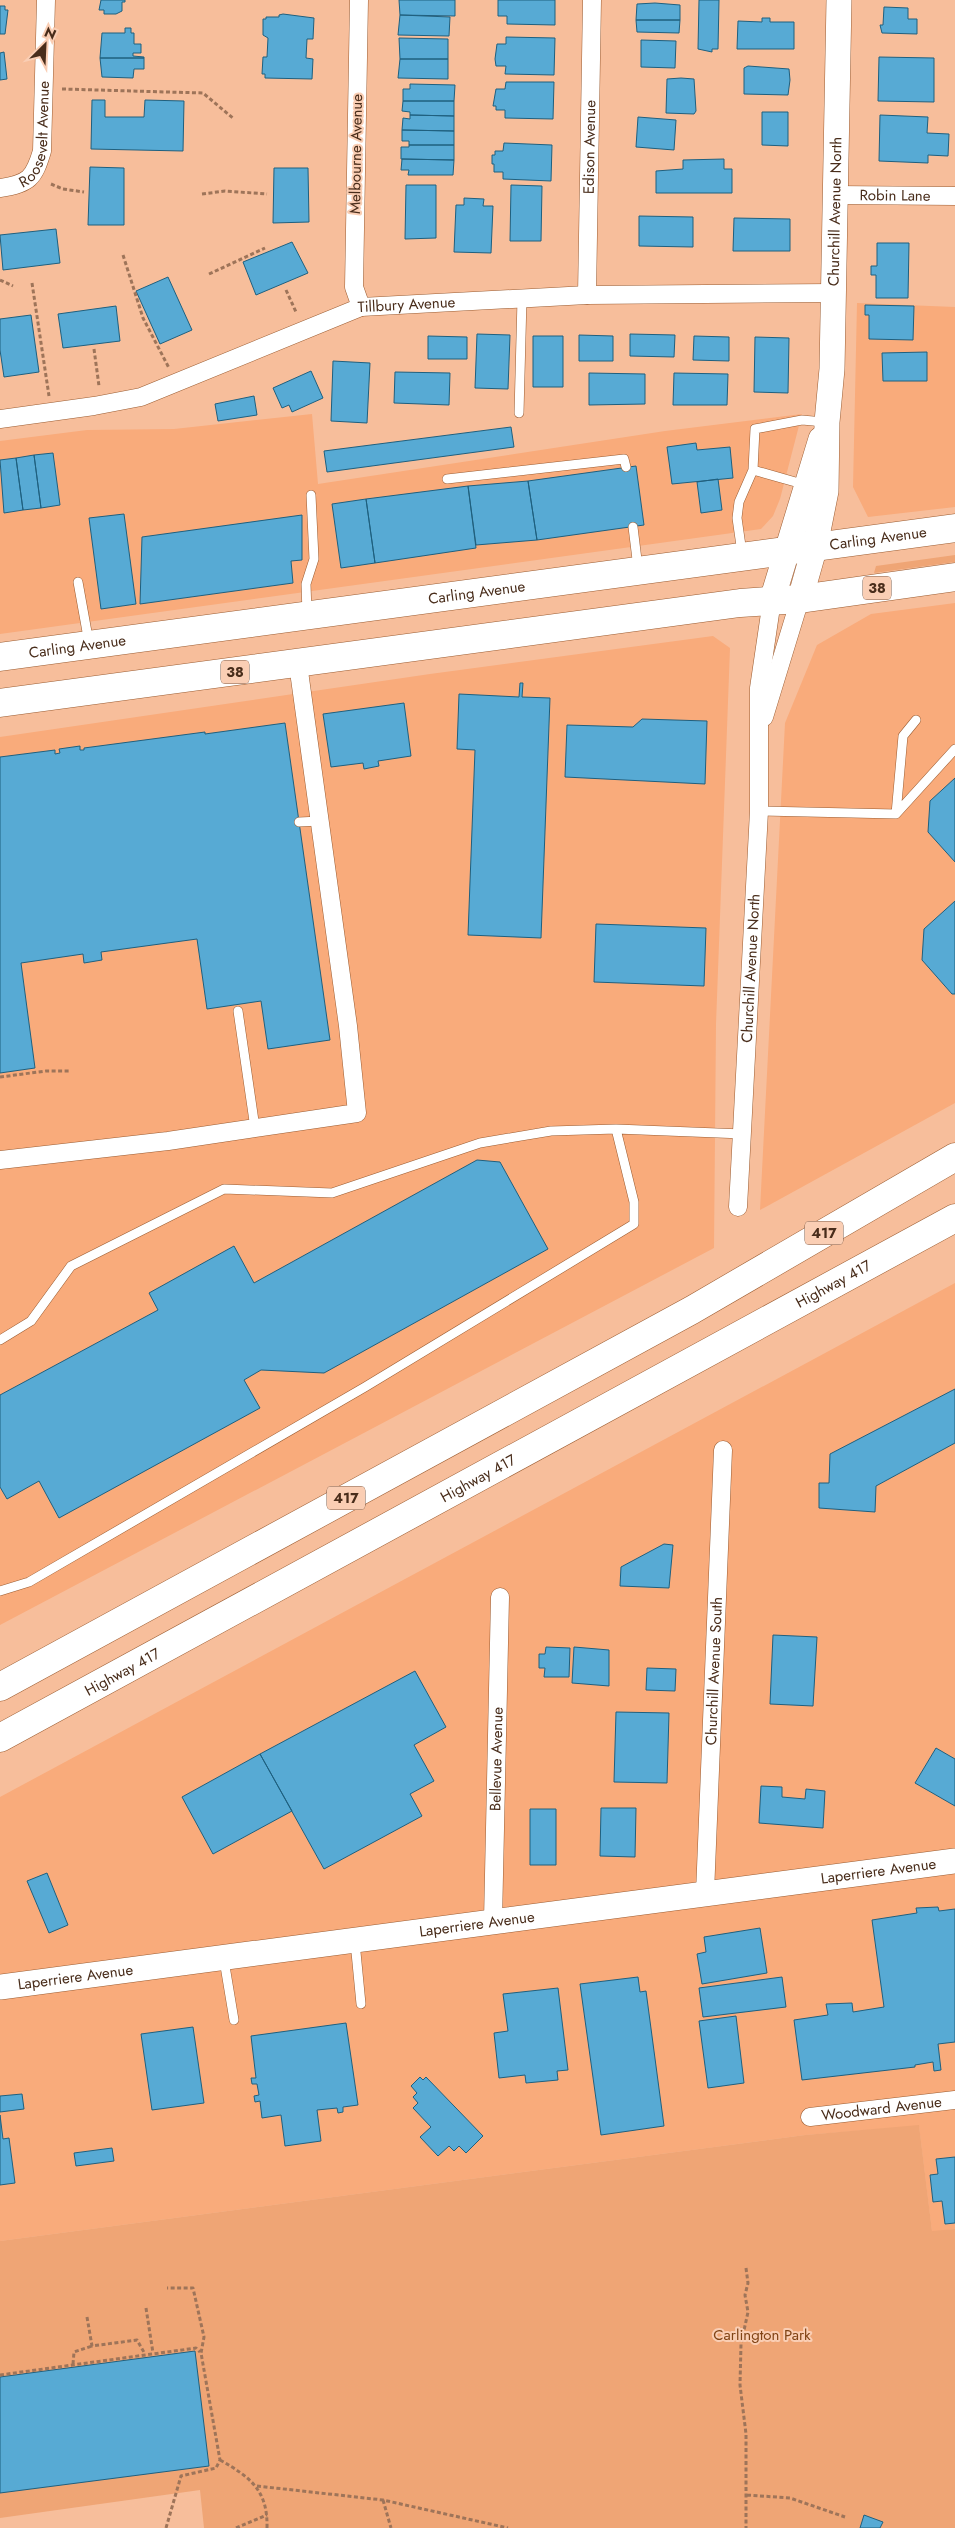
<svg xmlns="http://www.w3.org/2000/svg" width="955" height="2528" viewBox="0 0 955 2528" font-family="Jost,sans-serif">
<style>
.built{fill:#f9ab7b}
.green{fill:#efa575}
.building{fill:#57aad4;stroke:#1f607f}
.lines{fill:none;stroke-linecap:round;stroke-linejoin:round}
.lane-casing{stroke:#9b5c31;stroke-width:10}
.street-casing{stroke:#9b5c31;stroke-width:19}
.secondary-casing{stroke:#9b5c31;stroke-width:26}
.primary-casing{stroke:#9b5c31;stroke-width:29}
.highway-casing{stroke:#9b5c31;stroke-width:29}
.path{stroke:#9e7459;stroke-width:3;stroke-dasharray:4 2.5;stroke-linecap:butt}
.lane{stroke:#fff;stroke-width:9}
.street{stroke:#fff;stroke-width:18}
.secondary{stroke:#fff;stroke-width:25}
.primary{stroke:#fff;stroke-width:28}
.highway{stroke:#fff;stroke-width:28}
.labels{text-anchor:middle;stroke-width:4;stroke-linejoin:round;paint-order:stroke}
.shield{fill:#faceb4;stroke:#7e5d49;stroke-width:1}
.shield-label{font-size:14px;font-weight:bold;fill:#492d1b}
.street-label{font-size:15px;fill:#492d1b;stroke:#faceb4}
.park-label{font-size:15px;fill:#804315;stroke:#faceb4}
</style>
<rect width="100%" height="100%" fill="#f7be9b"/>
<path class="built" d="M857,303L955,307V507L868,517L853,487Z
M312,414L318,484L665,431L802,414L780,499L773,516L761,529L0,634V441L87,430L174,429Z
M955,603V1103L760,1210L785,723L817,645L871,614Z
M713,636L730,648L716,1024L714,1248L0,1625V737L430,674Z
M955,1283V2229L932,2232L919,2126L805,2135L0,2241V1797Z"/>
<path class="green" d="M955,555V562L874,573L876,566Z
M919,2125L932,2231L955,2229V2528H204L200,2490L0,2518V2241L805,2135Z"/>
<path class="building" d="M101,0H125V2H122V11L116,14H104V10H99Z
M399,0H455V16L400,15Z
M498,0H555V25L507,24V16H498Z
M699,0H719L718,49H712V52L698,49Z
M655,3L680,5V20H636L637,4Z
M0,6H5V10H8L5,34H0Z
M884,7L908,8V19H917V34L882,33L880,25H883Z
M283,14L314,18L313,39H307L306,58L313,59L312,79L265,78V74H262L263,57H267L268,38L263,35V19H266V17H279V15Z
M400,15L450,17L449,36L398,35Z
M762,18H770V22H794V49H737L738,21L762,22Z
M636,20H680L679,33L637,32Z
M125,28H131V33H134V44H141V53H133V56L144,57V58H100L102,33H125Z
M506,37L555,38L554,75L505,74L506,66H496L495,59L497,44H506Z
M399,38L448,39V59H400Z
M641,40L676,41L675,68L641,67Z
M4,52L7,79L0,80V53Z
M879,57L934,58V102L878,101Z
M100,58H144V69H134L133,78L102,77Z
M400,59H448V79L398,78Z
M748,66L789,69L790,80L788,95L744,94V68Z
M681,78L694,79L696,111L694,114L666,113L667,79Z
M506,82H554L553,119L505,118V110H496V106H493L496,89H505Z
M410,84L455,85L454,101H403V89H410Z
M92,100H105V117H144L145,100L184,101L183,151L91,149Z
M403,101H454V116L410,115V112L402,111Z
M762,112H788V146L762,145Z
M410,115L454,116V131L402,130L403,118L410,119Z
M880,115L928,117L927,133L949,134L948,156L928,155V163L879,161Z
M638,117L676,120L674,150L636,147Z
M402,130L454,131V145H409V141H402Z
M504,143L552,145L551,181L503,179V172H494V164H492V155H495V151H503Z
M409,145H454V160L401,159V147H409Z
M402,159L454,160L453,175H408L409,170H401Z
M724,159V169H732V193H656V171L683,169V160Z
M90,167L124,168V225H88Z
M274,168H308L309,222L273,223Z
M406,185H436V238L405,239Z
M511,185L542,186L541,241H510Z
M464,198L484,199L483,206H493L491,253L454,252L456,205H464Z
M639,216L693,217V247L639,246Z
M734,218L790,219V251H733Z
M56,229L60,263L3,270L0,235Z
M292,242L308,273L256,295L243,262Z
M877,243H909L908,298H876V275H871V266H877Z
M168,277L192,330L160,344L136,291Z
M865,305L914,306L913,340L869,339V315H865Z
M116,306L120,341L63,348L58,314Z
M31,315L39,372L4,377L0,350V319Z
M477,334L510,335L508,389L475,388Z
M630,334L675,335L674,357L630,356Z
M579,335L613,336V361H579Z
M428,336L467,337V359H428Z
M533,336H563V387H533Z
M694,336L729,337V361L693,360Z
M755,337L789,338L788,393L754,392Z
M927,352V381H883L882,353Z
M333,361L370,363L367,423L331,421Z
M311,371L323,398L292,412L289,405L282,408L273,388Z
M395,372L450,373L449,405L394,403Z
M589,373L645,374V404L589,405Z
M674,373L728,374L727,405H673Z
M254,396L257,415L218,421L215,404Z
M511,427L514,447L327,472L324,451Z
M696,443L697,450L730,447L733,478L672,484L667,447Z
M53,453L60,505L41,508L34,455Z
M34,455L41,508L23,510L16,458Z
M16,458L23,510L4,513L0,460Z
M636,466L644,525L537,540L528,481Z
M718,479L722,510L701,513L697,482Z
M528,481L537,540L476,545L468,486Z
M468,486L476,548L375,563L366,499Z
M366,499L375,563L341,568L332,504Z
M124,514L136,604L101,609L89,518Z
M302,515V560L291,561L293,583L140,604L142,537Z
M520,683H523L522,697L550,698L541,938L468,935L475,750L457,749L459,694L519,697Z
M404,703L411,756L378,761L379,766L364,769L363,763L331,767L323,714Z
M642,719L707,721L705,784L565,777L567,725L633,727Z
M285,723L330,1040L268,1049L261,1001L207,1009L197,939L101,952L102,960L84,963L83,954L21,963L35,1068L0,1073V757L55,750V754L60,753L59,749L80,746V750H84V748L205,732V734Z
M955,778V862L928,832L930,801Z
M955,901V994H952L922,960L924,929Z
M596,924L706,928L704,986L594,982Z
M477,1160L500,1162L548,1249L324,1373L261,1370L244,1380L260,1408L59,1518L39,1481L7,1499L0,1487V1395L158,1310L149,1293L234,1246L254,1283Z
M955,1389V1443L876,1486L875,1512L819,1508V1483H829L830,1454Z
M664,1544L673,1545L669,1588L620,1586L621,1567Z
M773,1635L817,1637L813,1706L770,1704Z
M546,1647L570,1648L569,1677H544L545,1668H539V1654H545Z
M574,1647L609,1650V1686L572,1683Z
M647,1668L676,1669L675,1691L646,1690Z
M415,1671L446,1727L414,1745L434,1781L410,1794L422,1816L324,1869L260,1754Z
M616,1712L669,1713L667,1783L614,1782Z
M936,1748L955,1759V1806L915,1783Z
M260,1754L292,1811L213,1854L182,1797Z
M761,1786L782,1787V1797L805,1799L806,1789L825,1791L823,1828L759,1823Z
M601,1808H636L635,1857L600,1856Z
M530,1809H556V1865H530Z
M47,1873L68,1925L49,1933L27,1881Z
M938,1907L939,1911L955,1909V2042L938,2044L941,2070L934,2071L933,2062L915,2065V2067L802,2080L794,2020L828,2015L826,2004L852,2003L853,2012L884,2007L872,1920L917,1913L916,1908Z
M760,1928L767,1973L702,1984L697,1954L706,1952L704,1937Z
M638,1977L640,1992L646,1991L664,2126L601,2135L580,1984Z
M782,1977L786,2007L703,2017L699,1988Z
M558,1988L568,2070L557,2071L558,2080L526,2083L525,2075L499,2078L494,2033L508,2031L503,1994Z
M736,2016L744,2083L708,2088L699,2021Z
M346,2023L358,2105L343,2107V2112L338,2113L337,2108L317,2110L321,2141L285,2146L281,2115L262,2118L260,2101L255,2102L254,2096L259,2095L257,2084H252L251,2078H256L251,2036Z
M193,2027L204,2103L152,2110L141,2034Z
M420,2077L423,2080L426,2077L483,2136L466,2153L459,2146L454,2151L449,2146L438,2156L420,2137L431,2127L413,2108L418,2103L413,2097L417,2093L411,2086Z
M22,2094L24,2109L0,2112V2096Z
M0,2115L3,2139L9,2138L15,2183L0,2185Z
M112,2148L114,2161L76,2166L74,2153Z
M955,2157V2223L945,2224L942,2201L933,2202L930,2175L938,2174L936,2159Z
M195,2351L209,2466L0,2493V2377Z
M864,2515L883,2522L880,2528H860Z"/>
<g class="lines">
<g class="lane-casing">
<path id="lane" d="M519,413L522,299
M753,470L806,485
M447,479L624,459L626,467
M633,527L638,568
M742,553L737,518L739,502L753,470L755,429L802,420L824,422
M78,582L89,643
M307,613L306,584L314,559L311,495
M759,811L896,814L955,749
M896,814L903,736L916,720
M299,822L320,821
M238,1011L255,1128
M616,1129L743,1134
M0,1340L31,1321L71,1266L224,1189L332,1193L480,1143L551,1131L616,1129L634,1202V1224L365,1387L29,1582L0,1591
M355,1942L361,2004
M224,1960L234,2020"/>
</g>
<g class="street-casing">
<g id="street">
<path d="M359,0L354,287L361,307"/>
<path id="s1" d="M0,188C29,184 34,178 42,151L46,0"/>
<path id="s2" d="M835,195L955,196"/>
<path id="s3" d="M587,295L592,0"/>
<path id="s4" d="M0,419L94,406L141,397L361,307L587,295L833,293"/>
<path d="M764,717L800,599"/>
<path d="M0,1160L168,1141L357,1113L348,1026L298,664"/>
<path id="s5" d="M738,1207L759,811V688L772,600"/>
<path id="s6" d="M705,1893L723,1450"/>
<path id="s7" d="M493,1921L500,1597"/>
<path id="s8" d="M810,2117L955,2100"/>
</g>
</g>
<g class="secondary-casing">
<g id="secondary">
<path id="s9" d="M800,599L815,546L826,491L827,422L832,369L839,0"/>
<path d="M772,600L821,439"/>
<path id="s10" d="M0,1987L955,1861"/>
</g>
</g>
<g class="primary-casing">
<g id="primary">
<path id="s11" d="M0,657L955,528"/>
<path d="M0,703L740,603L800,599L955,577"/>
</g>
</g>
<g class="highway-casing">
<g id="highway">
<path d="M0,1687L692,1310L955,1157"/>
<path id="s12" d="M0,1738C319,1567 636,1391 955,1218"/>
</g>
</g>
<path class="path" d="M62,89L203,93L234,119
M51,184L63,189L84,192
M202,194L225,191L267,194
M123,255L143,318L169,368
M209,274L265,248
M0,280L13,286
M32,283L49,396
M286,290L296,312
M94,349L99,386
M0,1077L46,1071H71
M746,2268L748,2283L745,2295L748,2312L741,2344L740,2385L746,2434V2528
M146,2308L153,2353
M87,2317L92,2346L137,2340L145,2354
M73,2364L74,2352L92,2346
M0,2375L196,2348L200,2352
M220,2460C250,2477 268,2490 267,2528
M257,2486L383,2500L508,2528
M747,2495L790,2498L845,2517
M383,2500L391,2528
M166,2528L181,2476L216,2468L220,2460L201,2353L204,2337L193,2288H167
M236,2528L267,2515"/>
<use href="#lane" class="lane"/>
<use href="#street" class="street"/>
<use href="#secondary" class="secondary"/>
<use href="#primary" class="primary"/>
<use href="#highway" class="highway"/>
</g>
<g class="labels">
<g class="shield">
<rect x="863" y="576.5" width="28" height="23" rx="4"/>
<rect x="221" y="660.5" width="28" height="23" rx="4"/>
<rect x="805" y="1221.5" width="38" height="23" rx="4"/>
<rect x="327" y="1486.5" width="38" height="23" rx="4"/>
</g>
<g class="shield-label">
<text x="877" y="593">38</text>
<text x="235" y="677">38</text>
<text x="824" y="1238">417</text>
<text x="346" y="1503">417</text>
</g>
<g class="street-label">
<text dy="5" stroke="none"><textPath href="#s1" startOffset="76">Roosevelt Avenue</textPath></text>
<text dy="5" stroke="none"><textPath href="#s3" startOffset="148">Edison Avenue</textPath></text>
<text transform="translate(356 154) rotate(-89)" y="5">Melbourne Avenue</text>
<text dy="5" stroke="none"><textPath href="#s2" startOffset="60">Robin Lane</textPath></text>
<text dy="5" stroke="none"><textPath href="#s9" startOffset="391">Churchill Avenue North</textPath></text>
<text dy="5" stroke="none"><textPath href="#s4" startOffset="426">Tillbury Avenue</textPath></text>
<text dy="5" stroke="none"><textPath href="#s11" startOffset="886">Carling Avenue</textPath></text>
<text dy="5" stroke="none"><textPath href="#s11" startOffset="481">Carling Avenue</textPath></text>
<text dy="5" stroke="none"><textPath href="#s11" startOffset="78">Carling Avenue</textPath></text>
<text dy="5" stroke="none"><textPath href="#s5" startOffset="239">Churchill Avenue North</textPath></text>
<text dy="5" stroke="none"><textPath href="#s12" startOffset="949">Highway 417</textPath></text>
<text dy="5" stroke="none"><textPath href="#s12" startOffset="544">Highway 417</textPath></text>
<text dy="5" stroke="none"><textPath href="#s6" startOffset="222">Churchill Avenue South</textPath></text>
<text dy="5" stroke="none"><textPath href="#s12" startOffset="139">Highway 417</textPath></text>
<text dy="5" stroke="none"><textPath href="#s7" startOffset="162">Bellevue Avenue</textPath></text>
<text dy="5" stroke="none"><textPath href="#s10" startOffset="886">Laperriere Avenue</textPath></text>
<text dy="5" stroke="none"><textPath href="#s10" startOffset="481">Laperriere Avenue</textPath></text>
<text dy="5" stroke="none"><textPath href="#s10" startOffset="76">Laperriere Avenue</textPath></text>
<text dy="5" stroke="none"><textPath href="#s8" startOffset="72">Woodward Avenue</textPath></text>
</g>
<g class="park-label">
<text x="762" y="2340">Carlington Park</text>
</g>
</g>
<g transform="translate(45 45) rotate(24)" stroke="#faceb4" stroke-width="4" paint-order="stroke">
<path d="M0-4L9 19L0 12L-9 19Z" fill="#492d1b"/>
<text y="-8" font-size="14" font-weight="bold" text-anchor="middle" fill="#492d1b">N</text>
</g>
</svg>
